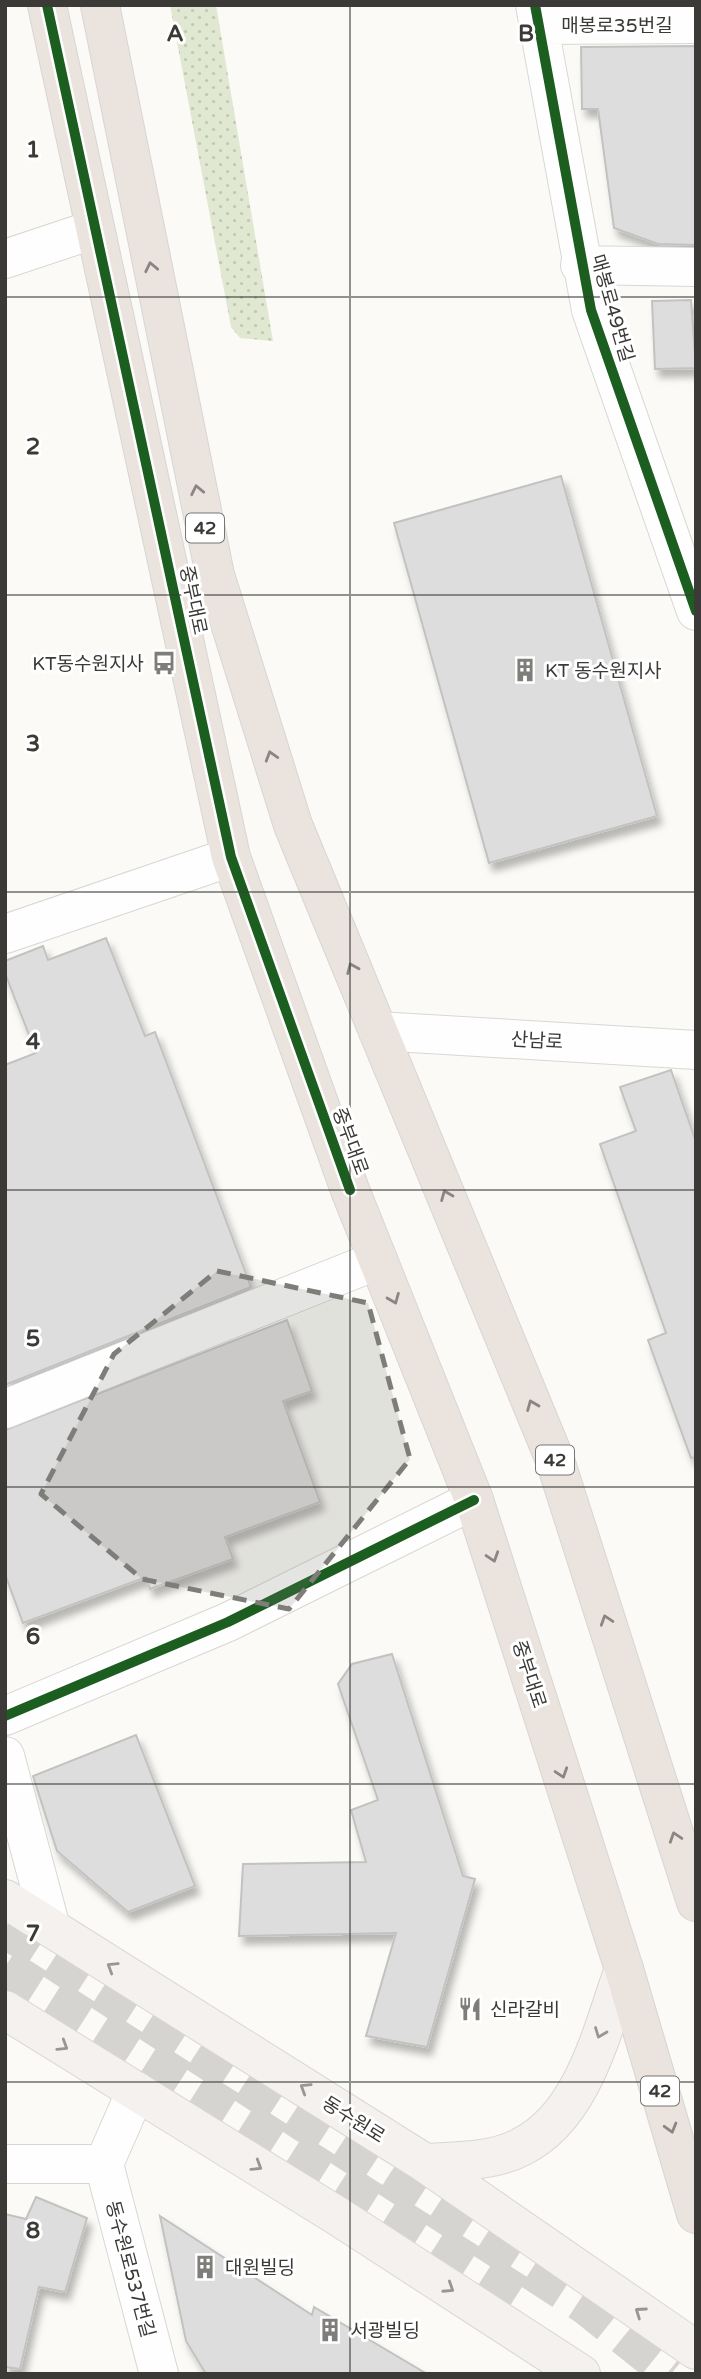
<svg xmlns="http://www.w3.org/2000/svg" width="701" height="2379" viewBox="0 0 701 2379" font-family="'Varela Round','Noto Sans KR',sans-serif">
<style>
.grass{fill:url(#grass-dots)}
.building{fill:#dedddd;stroke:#c2c2c1;stroke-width:2;filter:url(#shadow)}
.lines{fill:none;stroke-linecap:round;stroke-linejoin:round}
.secondary-tunnel{stroke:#d5d4d0;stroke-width:38;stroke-dasharray:38 19;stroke-linecap:butt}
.minor-casing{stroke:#d8d7d4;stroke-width:40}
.secondary-casing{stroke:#d8d7d4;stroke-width:40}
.primary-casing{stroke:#d6d6d4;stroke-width:40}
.minor{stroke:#fefefe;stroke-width:38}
.secondary{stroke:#f4f1ee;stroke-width:38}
.primary{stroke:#eae3de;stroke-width:38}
.cycleway-casing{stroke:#fff;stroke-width:15}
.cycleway{stroke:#1b5e20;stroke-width:10}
.oneway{stroke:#8a8682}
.oneway2{stroke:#989692}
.marked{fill:#7e7d7a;fill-opacity:0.2;stroke:#7e7d7a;stroke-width:5;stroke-dasharray:14 9;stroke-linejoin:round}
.grid{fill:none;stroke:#3b3a37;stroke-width:2;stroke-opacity:0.55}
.labels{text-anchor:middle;stroke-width:6;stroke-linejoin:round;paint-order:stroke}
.shield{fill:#fff;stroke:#767573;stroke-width:2}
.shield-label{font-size:18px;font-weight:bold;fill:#3b3a37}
.street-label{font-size:19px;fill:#3b3a37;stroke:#fff}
.poi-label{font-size:19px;fill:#3b3a37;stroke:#fff;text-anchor:start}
.grid-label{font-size:23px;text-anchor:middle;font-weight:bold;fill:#3b3a37;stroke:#fff;stroke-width:6;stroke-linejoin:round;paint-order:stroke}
</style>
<defs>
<pattern id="grass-dots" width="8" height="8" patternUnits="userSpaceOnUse" patternTransform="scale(1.75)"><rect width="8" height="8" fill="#e0e8d1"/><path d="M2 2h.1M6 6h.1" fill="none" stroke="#c1c8b4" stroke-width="1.8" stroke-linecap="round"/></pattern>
<filter id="shadow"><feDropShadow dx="4.5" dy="8" stdDeviation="3.5" flood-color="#0004"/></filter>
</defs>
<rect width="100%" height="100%" fill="#fbfaf6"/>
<path class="grass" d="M170,5H216L273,341L240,338L231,327Z"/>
<path class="building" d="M696,46V245L658,244L614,228L598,109H582L581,47Z
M691,300L696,368L655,369L652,301Z
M561,476L657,816L489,863L394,523Z
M106,938L145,1036L155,1032L251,1287L5,1385V1065L36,1053L5,973V961L43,946L48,960Z
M671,1070L696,1142V1457L691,1458L648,1340L666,1333L600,1144L636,1131L620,1087Z
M287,1320L312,1391L283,1401L320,1502L225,1537L233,1559L150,1589L146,1577L23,1623L5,1574V1430Z
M392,1654L463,1876L475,1879L427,2047L366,2036L396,1933L239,1936L243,1864L366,1862L351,1810L378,1800L338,1684L352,1664Z
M136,1735L195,1886L128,1912L57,1851L33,1776Z
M36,2197L87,2218L65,2292L39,2287L20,2369L5,2367V2214L26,2219Z
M160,2216L312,2315L314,2307L427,2374H206L186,2341Z"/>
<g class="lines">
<path class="secondary-tunnel" d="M5,1929L586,2306L671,2374
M5,1967L520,2295"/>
<g class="minor-casing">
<path id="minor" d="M535,5L591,310L696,611
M538,25L696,24
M5,259L95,229
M580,265L696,267
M5,934L231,857
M378,1031L696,1050
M5,1409L378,1260
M5,1716L228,1622L474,1500
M5,1756L51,1928
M5,2164H104L136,2091
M104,2164L159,2374"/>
</g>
<g class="secondary-casing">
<path id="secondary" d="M5,1899L425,2163L696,2350
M5,2010L339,2217L581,2374
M425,2163C457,2161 492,2162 521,2147C584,2116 602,2029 624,1969"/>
</g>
<g class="primary-casing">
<path id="primary" d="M47,5L231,857L350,1190L474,1500L624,1969L696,2214
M100,5L215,575L293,825L555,1460L696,1902"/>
</g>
<use href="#minor" class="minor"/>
<use href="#secondary" class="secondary"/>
<use href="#primary" class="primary"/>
<g class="cycleway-casing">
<path id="cycleway" d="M47,5L231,857L350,1190
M535,5L591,310L696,611
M5,1716L228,1622L474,1500"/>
</g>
<use href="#cycleway" class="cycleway"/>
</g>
<defs><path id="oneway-chevron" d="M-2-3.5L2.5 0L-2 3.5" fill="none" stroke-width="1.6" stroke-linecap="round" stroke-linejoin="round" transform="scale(1.75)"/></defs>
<g class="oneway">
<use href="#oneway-chevron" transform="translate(151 267) rotate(-102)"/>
<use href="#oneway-chevron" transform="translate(197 490) rotate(-102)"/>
<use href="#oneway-chevron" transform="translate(271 756) rotate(-107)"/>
<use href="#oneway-chevron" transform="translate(352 968) rotate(-113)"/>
<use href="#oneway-chevron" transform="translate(446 1195) rotate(-112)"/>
<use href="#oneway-chevron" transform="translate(394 1299) rotate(68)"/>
<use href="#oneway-chevron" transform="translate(532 1405) rotate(-112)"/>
<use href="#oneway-chevron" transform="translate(493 1557) rotate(72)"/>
<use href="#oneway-chevron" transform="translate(606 1620) rotate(-108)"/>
<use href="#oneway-chevron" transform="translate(562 1773) rotate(72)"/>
<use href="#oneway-chevron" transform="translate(675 1837) rotate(-108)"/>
<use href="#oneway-chevron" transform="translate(671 2128) rotate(74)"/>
</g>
<g class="oneway2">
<use href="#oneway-chevron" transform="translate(112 1967) rotate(-148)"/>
<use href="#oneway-chevron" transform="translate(600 2033) rotate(111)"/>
<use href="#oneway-chevron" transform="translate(63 2046) rotate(32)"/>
<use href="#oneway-chevron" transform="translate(305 2088) rotate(-148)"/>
<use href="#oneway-chevron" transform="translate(257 2166) rotate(32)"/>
<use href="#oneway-chevron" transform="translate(449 2288) rotate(33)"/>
<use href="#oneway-chevron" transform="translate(640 2312) rotate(-145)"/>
</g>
<path class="marked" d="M217,1271L368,1303L410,1459L289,1609L142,1579L41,1494L114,1354Z"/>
<path class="grid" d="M350,5V2374M5,297H696M5,595H696M5,892H696M5,1190H696M5,1487H696M5,1784H696M5,2082H696"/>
<defs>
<g id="bus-bare" transform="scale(1.89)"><path d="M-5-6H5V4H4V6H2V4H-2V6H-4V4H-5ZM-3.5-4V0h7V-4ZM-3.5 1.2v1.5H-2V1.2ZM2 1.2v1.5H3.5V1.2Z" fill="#7e7d7a" stroke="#fff" stroke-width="2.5" paint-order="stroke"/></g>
<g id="building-bare" transform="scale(1.89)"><path d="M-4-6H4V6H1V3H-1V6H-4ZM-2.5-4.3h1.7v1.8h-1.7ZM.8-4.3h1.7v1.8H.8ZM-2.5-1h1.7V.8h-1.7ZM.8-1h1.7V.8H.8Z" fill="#7e7d7a" stroke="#fff" stroke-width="2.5" paint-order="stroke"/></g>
<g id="restaurant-bare" transform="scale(1.89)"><path d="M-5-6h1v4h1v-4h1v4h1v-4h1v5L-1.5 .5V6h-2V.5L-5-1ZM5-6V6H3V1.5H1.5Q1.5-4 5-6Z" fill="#7e7d7a" stroke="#fff" stroke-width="2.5" paint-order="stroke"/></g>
</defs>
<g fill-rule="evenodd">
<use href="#bus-bare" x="164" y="663"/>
<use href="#building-bare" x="525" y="670"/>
<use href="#restaurant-bare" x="470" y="2009"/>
<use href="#building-bare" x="205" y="2267"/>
<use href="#building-bare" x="330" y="2330"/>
</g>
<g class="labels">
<g class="shield">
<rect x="186" y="513.5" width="38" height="29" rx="5"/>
<rect x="536" y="1445.5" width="38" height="29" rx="5"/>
<rect x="641" y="2076.5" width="38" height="29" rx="5"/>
</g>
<g class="shield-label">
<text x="205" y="534">42</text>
<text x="555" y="1466">42</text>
<text x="660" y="2097">42</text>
</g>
<g class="street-label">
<text x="617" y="32">매봉로35번길</text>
<text transform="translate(613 308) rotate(74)" y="7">매봉로49번길</text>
<text transform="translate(194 600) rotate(78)" y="7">중부대로</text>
<text transform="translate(537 1040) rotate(3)" y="7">산남로</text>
<text transform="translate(351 1141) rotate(70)" y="7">중부대로</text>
<text transform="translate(530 1674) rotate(72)" y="7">중부대로</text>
<text transform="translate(354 2119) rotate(32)" y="7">동수원로</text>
<text transform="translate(131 2269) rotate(75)" y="7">동수원로537번길</text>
</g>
<g class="poi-label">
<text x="144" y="670" text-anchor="end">KT동수원지사</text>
<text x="545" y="677">KT 동수원지사</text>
<text x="490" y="2016">신라갈비</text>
<text x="225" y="2274">대원빌딩</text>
<text x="350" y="2337">서광빌딩</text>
</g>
</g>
<g class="grid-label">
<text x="175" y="41">A</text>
<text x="526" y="41">B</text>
<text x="33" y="157">1</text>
<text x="33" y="454">2</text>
<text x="33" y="751">3</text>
<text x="33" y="1049">4</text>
<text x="33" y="1346">5</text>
<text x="33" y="1644">6</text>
<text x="33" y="1941">7</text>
<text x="33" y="2238">8</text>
</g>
<rect width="701" height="2379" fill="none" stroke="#3b3a37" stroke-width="14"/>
</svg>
